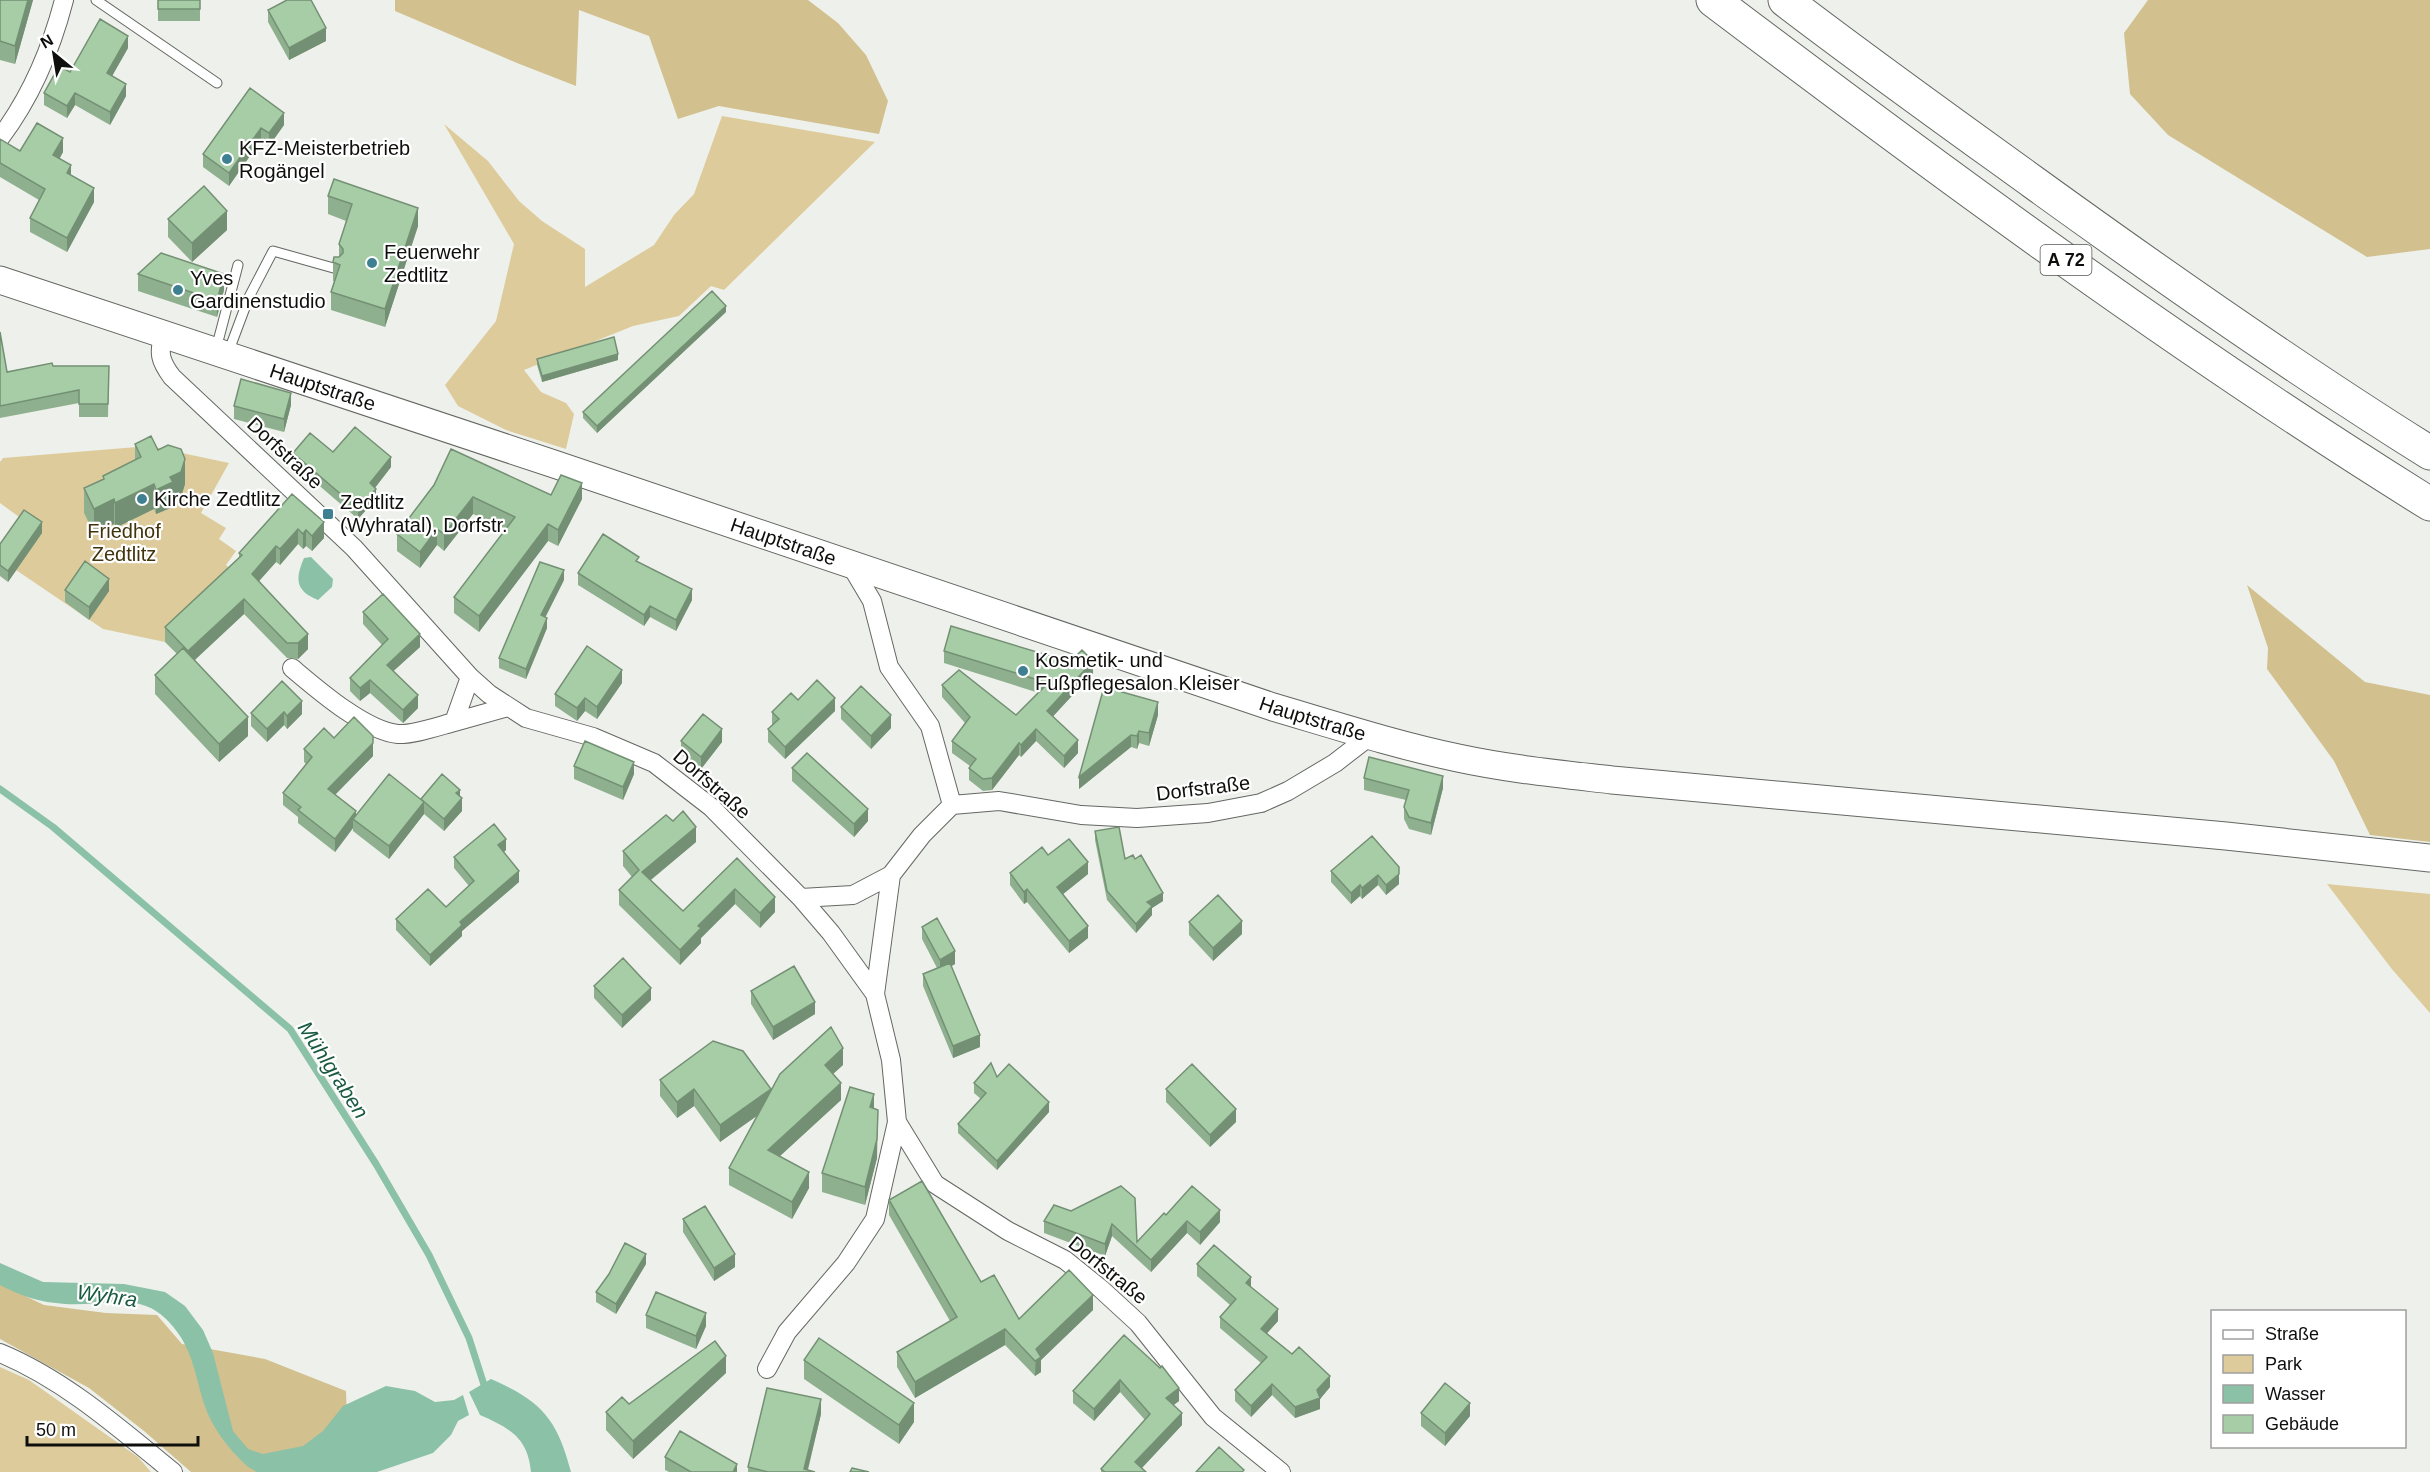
<svg xmlns="http://www.w3.org/2000/svg" width="2430" height="1472" viewBox="0 0 2430 1472" font-family="Arial,sans-serif">
<style>
.green{fill:#ddcb9c}
.forest{fill:#d2c08f}
.water{fill:#8bc1a7}
.lines{fill:none;stroke-linecap:round;stroke-linejoin:round}
.stream{stroke:#8bc1a7;stroke-width:7}
.lane-casing{stroke:#646762;stroke-width:11}
.street-casing{stroke:#646762;stroke-width:20}
.secondary-casing{stroke:#646762;stroke-width:29}
.highway-casing{stroke:#646762;stroke-width:35}
.lane{stroke:#fff;stroke-width:9}
.street{stroke:#fff;stroke-width:18}
.secondary{stroke:#fff;stroke-width:27}
.highway{stroke:#fff;stroke-width:33}
.wall{fill:#8fb08f}
.shaded-wall{fill:#749074}
.building{fill:#a6cda6;stroke:#749074;stroke-width:1.5}
.poi-dot{fill:#3e8091;stroke:#fff;stroke-width:2}
.labels{text-anchor:middle;stroke-width:4.5;stroke-linejoin:round;paint-order:stroke}
.shield{fill:#fff;stroke:#565756;stroke-width:1.5}
.shield-label{font-size:18px;font-weight:bold;fill:#0e0f0d}
.poi-label{font-size:20px;fill:#0e0f0d;stroke:#fff;text-anchor:start}
.street-label{font-size:20px;fill:#0e0f0d;stroke:#fff}
.park-label{font-size:20px;fill:#41330b;stroke:#fff}
.water-label{font-size:21px;font-style:italic;fill:#195a41;stroke:#fff}
</style>
<rect width="100%" height="100%" fill="#eef1eb"/>
<path class="green" d="M722,116L875,142L724,290L711,286L679,316L633,326L524,370L541,392L566,403L574,414L566,449L506,430L458,406L445,385L496,321L514,244L444,124L488,161L519,201L542,221L585,249V287L654,245L674,215L694,194Z
M149,446L229,463L201,513L226,528L219,539L236,551L226,565L237,575L165,642L103,629L16,570L41,533L0,503V462L3,458Z
M2327,884L2430,894V1013L2391,968Z
M0,1367L29,1380L138,1457L151,1472H0Z"/>
<path class="forest" d="M395,0H808L838,23L866,55L888,101L879,134L719,106L678,119L649,36L579,10L576,86L517,63L395,11Z
M2148,0H2430V249L2367,257L2168,135L2130,94L2124,33Z
M2247,585L2365,682L2430,695V842L2370,835L2334,761L2267,669L2268,648Z
M0,1284L44,1305L106,1313L157,1315L182,1344L265,1359L346,1391L347,1419L264,1472H191L144,1431L89,1388L0,1339Z"/>
<path class="water" d="M311,557L333,579L332,587L318,600C295,591 295,579 304,558Z
M0,1263L43,1282L124,1284L165,1292L185,1306L203,1330L213,1353L233,1431L248,1449L263,1454L303,1446L323,1431L343,1406L386,1386L415,1391L435,1402L454,1400L463,1395L469,1415L458,1421L451,1435L433,1453L377,1472H257C246,1467 241,1460 233,1452C222,1439 212,1425 206,1409C194,1376 195,1350 169,1322C139,1289 101,1307 65,1304C39,1302 23,1297 0,1285Z
M491,1379C542,1401 557,1419 571,1472H531C528,1437 509,1428 480,1415L469,1392Z"/>
<g class="lines">
<path class="stream" d="M0,789L53,827L290,1029L376,1164L429,1255L469,1338L486,1391"/>
<g class="lane-casing">
<path id="lane" d="M96,0L217,83
M216,349L238,265
M228,353L249,297L273,251L337,269"/>
</g>
<g class="street-casing">
<path id="street" d="M0,138C31,97 51,50 64,0
M164,334C158,353 160,361 172,377L354,548L470,677L489,694L526,718L593,737L654,763L711,807L801,898L831,933L875,994L891,1060L897,1122L875,1219L846,1263L787,1332L767,1369
M850,564L872,601L889,667L930,726L952,805
M292,668C317,689 365,731 398,734C413,735 439,726 454,722L470,677
M454,722L508,707
M801,898L853,895L891,875
M875,994L891,875L922,835L952,805L999,801L1081,815L1137,818L1208,813L1261,803L1288,791L1335,763L1370,736
M897,1122L935,1184L1008,1231L1065,1260L1101,1289L1138,1323L1213,1417L1281,1472
M0,1353C65,1380 119,1428 173,1472"/>
</g>
<g class="secondary-casing">
<g id="secondary">
<path id="s1" d="M0,280L554,464L1273,707C1334,725 1396,745 1458,758C1509,769 1560,774 1612,780L2226,836L2430,858"/>
</g>
</g>
<g class="highway-casing">
<path id="highway" d="M1713,0C1946,176 2182,350 2430,504
M1785,0C1866,62 1950,122 2033,182C2163,276 2294,368 2430,453"/>
</g>
<use href="#lane" class="lane"/>
<use href="#street" class="street"/>
<use href="#secondary" class="secondary"/>
<use href="#highway" class="highway"/>
</g>
<path class="wall" d="M0,0H33L15,64L0,60Z
M158,0H200V21H158Z
M268,10L326,41L289,60L268,22Z
M128,48L112,76L126,96L110,125L75,105L67,118L44,105V93L70,72Z
M250,88L284,125L269,146L261,140L229,186L203,167V154Z
M0,139L20,151L63,152L60,158L71,175L94,202L67,252L30,232V218L39,200L0,177Z
M328,196L418,226L385,327L331,310V292L334,281H333V262L339,257V244L346,221L328,214Z
M168,219L227,230L192,262L168,237Z
M138,274L224,290L217,317L138,291Z
M726,312L597,433L583,418V412Z
M0,332L7,372L53,366H109L108,417H79V403L0,418Z
M537,359L618,360L542,382L537,365Z
M291,405L284,432L234,419V406Z
M135,444L158,450L185,484L181,497L173,500V507L156,514L154,509L115,528L114,524L94,533L84,513V488L103,479V476L135,460Z
M333,452L391,467L375,488L376,499L358,519L293,463V453Z
M434,485L551,495L582,499L558,546L548,541L479,632L454,613V597L506,529L473,514L444,551L437,545L420,568L397,551V534Z
M292,494L324,538L312,551L306,546L303,549L298,544L280,565L276,562L259,581L308,649L298,659L287,658L244,614L195,660L248,736L219,762L155,694V675L177,654L165,642V627L239,558V553Z
M42,533L8,582L0,576V544Z
M639,562L692,600L676,631L650,617L644,626L578,585V573Z
M564,580L545,617L547,628L526,679L499,668V658Z
M65,590L109,591L89,620L65,602Z
M363,612L420,647L393,671L418,708L403,723L370,693L360,701L350,691V678L382,645L363,624Z
M944,651L1093,673L1053,716L1078,753L1064,768L1036,741L1021,757L1019,755L992,790L983,791L969,780V768L970,766L952,753V741L965,723L942,697V685L1016,715L1039,693L944,663Z
M282,681L302,714L287,729L284,725L267,742L251,726V713Z
M622,683L597,719L585,711L577,721L555,706V694Z
M1104,687L1158,715L1149,746L1139,743L1137,749L1131,747L1079,789Z
M841,707L891,728L871,749L841,719Z
M835,711L785,759L768,742V729L772,725V712Z
M334,738L373,756L335,795L356,815L421,799L460,796L462,811L444,831L424,814L389,859L353,831V828L335,852L298,823V817L283,805V793L306,764L304,762V749Z
M681,741L722,742L701,769L681,754Z
M574,766L634,774L623,800L574,779Z
M792,768L868,821L854,837L792,781Z
M1364,778L1443,788L1431,835L1409,829L1404,819V807L1406,800L1364,790Z
M1095,831L1125,859L1163,901L1152,908V915L1136,933L1107,900L1095,840Z
M1372,836L1399,884L1386,895L1378,885L1362,899L1360,896L1351,904L1331,882V871Z
M696,842L651,880L683,911L737,858L775,912L760,928L735,904L701,938V943L680,965L619,905V890L632,877L623,866V851Z
M506,850L504,852L519,882L462,931V936L430,966L396,930V919L446,907L469,886L454,868V857Z
M1048,855L1088,874L1063,894L1088,938L1069,953L1027,902L1024,904L1010,885V873Z
M1189,922L1242,934L1213,961L1189,935Z
M922,927L955,964L951,966L980,1047L953,1058L923,986V974L937,968L922,939Z
M594,986L651,1000L622,1028L594,998Z
M751,991L815,1014L773,1040L751,1004Z
M843,1065L833,1074L841,1100L780,1156L809,1188L792,1219L729,1185V1168L757,1115L720,1142L694,1106L677,1118L660,1096V1080L771,1091Z
M997,1077L1049,1112L997,1170L958,1133V1124L981,1099L974,1093V1083Z
M1166,1089L1236,1122L1210,1147L1166,1102Z
M874,1108L877,1158L865,1205L822,1192V1173Z
M1121,1186L1137,1242L1166,1215L1220,1222L1200,1245L1187,1233L1151,1272L1112,1236L1105,1256L1044,1233V1221L1071,1211Z
M889,1200L981,1282L1019,1319L1093,1310L1041,1360V1372L1035,1376L1005,1345L915,1398L897,1367V1352L950,1321L889,1215Z
M683,1219L735,1267L714,1281L683,1232Z
M646,1264L616,1314L596,1302V1292Z
M1197,1264L1251,1287L1278,1321L1267,1333L1330,1387L1320,1399V1409L1295,1418L1272,1395L1251,1417L1235,1401V1390L1261,1363L1220,1328V1317L1230,1305L1197,1276Z
M646,1315L706,1326L696,1349L646,1328Z
M1124,1335L1179,1401L1173,1405L1182,1425L1142,1468L1146,1472H1101V1469L1145,1420L1120,1392L1094,1421L1073,1403V1391Z
M804,1360L914,1422L899,1444L804,1379Z
M726,1373L633,1459L606,1430V1412Z
M1421,1413L1470,1416L1445,1446L1421,1426Z
M821,1414L808,1470L815,1472H748V1467Z
M665,1457L737,1472H669L665,1470Z"/>
<path class="shaded-wall" d="M28,0H33L15,64V46Z
M326,28V41L289,60V48Z
M128,36V48L107,85V73Z
M126,84V96L110,125V112Z
M75,93V105L67,118V106Z
M284,113V125L269,146V133Z
M261,128V140L229,186V173Z
M63,138V152L53,169V155Z
M71,165V179L67,173Z
M94,188V202L67,252V238Z
M418,208V226L385,327V309Z
M227,211V230L192,262V243Z
M224,274V290L217,317V301Z
M726,306V312L597,433V426Z
M618,354V360L542,382V376Z
M291,393V405L284,432V419Z
M391,457V467L370,494V483Z
M185,459V484L181,497L173,500V507L156,514V490L170,477Z
M582,483V499L558,546V530Z
M154,484V509L115,528V503Z
M376,489V499L358,519V509Z
M473,497V514L444,551V534Z
M114,499V524L94,533V509Z
M42,522V533L8,582V571Z
M324,522V538L312,551V536Z
M548,524V541L479,632V616Z
M298,529V544L280,565V549Z
M437,529V545L420,568V552Z
M306,530V546L303,549V534Z
M276,546V562L252,589V574Z
M564,570V580L541,626V615Z
M109,579V591L89,620V607Z
M692,589V600L676,631V620Z
M244,599V614L188,666V651Z
M650,606V617L644,626V615Z
M547,618V628L526,679V669Z
M308,634V649L298,659V643Z
M420,634V647L387,677V665Z
M1093,661V673L1047,723V711Z
M622,670V683L597,719V707Z
M370,680V693L360,701V688Z
M418,695V708L403,723V710Z
M585,698V711L577,721V708Z
M835,698V711L785,759V747Z
M302,701V714L287,729V716Z
M1158,702V715L1149,746V733Z
M284,712V725L267,742V729Z
M891,715V728L871,749V736Z
M248,717V736L219,762V744Z
M722,729V742L701,769V757Z
M1036,729V741L1021,757V745Z
M1139,731V743L1137,749V736Z
M1131,735V747L1079,789V777Z
M1078,740V753L1064,768V756Z
M373,743V756L328,802V789Z
M1019,743V755L992,790V778Z
M634,762V774L623,800V787Z
M1443,776V788L1431,835V823Z
M460,790V801L462,798V811L444,831V819L456,793Z
M424,802V814L389,859V846Z
M868,809V821L854,837V824Z
M356,811V821L353,819V828L335,852V839Z
M696,827V842L642,887V872Z
M506,839V850L498,857V845Z
M1088,862V874L1057,899V887Z
M519,871V882L462,931V936L430,966V955L460,922Z
M1399,874V884L1386,895V885Z
M1378,875V885L1362,899V888Z
M1360,885V896L1351,904V893Z
M735,889V904L701,938V943L680,965V950L698,926Z
M1027,889V902L1024,904V892Z
M1163,893V901L1152,908V915L1136,933V924L1147,902Z
M775,897V912L760,928V913Z
M1242,921V934L1213,961V948Z
M1088,926V938L1069,953V941Z
M955,951V964L940,973V960Z
M651,988V1000L622,1028V1015Z
M815,1002V1014L773,1040V1027Z
M980,1035V1047L953,1058V1046Z
M843,1048V1065L825,1081V1065Z
M841,1083V1100L768,1167V1150Z
M694,1089V1106L677,1118V1102Z
M771,1089V1106L720,1142V1125Z
M874,1094V1113L870,1107Z
M1049,1102V1112L997,1170V1161Z
M1236,1109V1122L1210,1147V1135Z
M878,1110L877,1158L865,1205V1187Z
M809,1172V1188L792,1219V1202Z
M1220,1210V1222L1200,1245V1232Z
M1187,1221V1233L1151,1272V1260Z
M1112,1224V1236L1105,1256V1244Z
M646,1254V1264L616,1314V1304Z
M735,1254V1267L714,1281V1268Z
M1251,1277V1288L1246,1283Z
M1093,1295V1310L1041,1360V1372L1035,1376L1036,1349Z
M1278,1309V1321L1261,1340V1329Z
M706,1313V1326L696,1349V1336Z
M1005,1329V1345L915,1398V1382Z
M726,1356V1373L633,1459V1441Z
M1330,1376V1387L1320,1399V1409L1295,1418V1407L1317,1390Z
M1120,1380V1392L1094,1421V1409Z
M1272,1384V1395L1251,1417V1406Z
M1179,1388V1401L1166,1411V1398Z
M821,1399V1414L807,1472L804,1469Z
M914,1403V1422L899,1444V1425Z
M1470,1403V1416L1445,1446V1433Z
M1182,1413V1425L1138,1472L1135,1462Z
M737,1464V1472H733Z"/>
<path class="building" d="M0,0H28L15,46L0,41Z
M158,0H200V9H158Z
M287,0H311L326,28L289,48L268,10Z
M100,19L128,36L107,73L126,84L110,112L75,93L67,106L44,93L59,66L70,72Z
M250,88L284,113L269,133L261,128L229,173L203,154Z
M37,123L63,138L53,155L71,165L67,173L94,188L67,238L30,218L45,189L0,163V139L20,151Z
M334,179L418,208L385,309L331,292L340,265L333,262L334,257H339L343,253V249L339,244L352,204L328,196Z
M204,186L227,211L192,243L168,219Z
M161,253L224,274L217,301L138,274Z
M712,291L726,306L597,426L583,412Z
M0,332L7,372L52,363L53,366H109L108,404H79V390L0,406Z
M614,337L618,354L542,376L537,359Z
M241,379L291,393L284,419L234,406Z
M355,427L391,457L370,483L376,489L358,509L293,453L310,433L333,452Z
M151,436L158,450L168,445L181,449L185,459L181,472L170,477L173,482L156,490L154,484L115,503L114,499L94,509L84,488L104,479L103,476L141,457L135,444Z
M451,449L551,495L561,475L582,483L558,530L548,524L479,616L454,597L515,517L473,497L444,534L437,529L420,552L397,534L434,485Z
M292,494L324,522L312,536L306,530L303,534L298,529L280,549L276,546L252,574L308,634L298,643H287L244,599L188,651L165,627L242,555L239,553Z
M24,510L42,522L8,571L0,565V544Z
M603,534L639,557L636,561L692,589L676,620L650,606L644,615L578,573Z
M85,561L109,579L89,607L65,590Z
M540,562L564,570L541,615L547,618L526,669L499,658Z
M383,594L420,634L387,665L418,695L403,710L370,680L360,688L350,678L388,639L363,612Z
M951,626L1070,662L1082,650L1093,661L1047,711L1078,740L1064,756L1036,729L1021,745L1019,743L992,778L983,779L969,768L976,759L952,741L970,717L942,685L959,670L1016,715L1048,683L944,651Z
M587,646L622,670L597,707L585,698L577,708L555,694Z
M183,648L248,717L219,744L155,675Z
M817,680L835,698L785,747L768,729L779,719L772,712L791,693L798,700Z
M282,681L302,701L287,716L284,712L267,729L251,713Z
M861,686L891,715L871,736L841,707Z
M1104,687L1158,702L1149,733L1139,731L1137,736L1131,735L1079,777Z
M703,714L722,729L701,757L681,741Z
M354,717L373,736V743L328,789L356,811L335,839L298,810L301,807L283,793L312,757L304,749L324,728L334,738Z
M585,741L634,762L623,787L574,766Z
M807,753L868,809L854,824L792,768Z
M1369,757L1443,776L1431,823L1409,817L1404,807L1409,790L1364,778Z
M389,774L424,802L389,846L353,819Z
M442,774L460,790L456,793L462,798L444,819L421,799Z
M683,811L696,827L642,872L683,911L737,858L775,897L760,913L735,889L698,926L701,928L680,950L619,890L639,870L623,851L666,815L673,821Z
M494,824L506,839L498,845L519,871L460,922L462,925L430,955L396,919L428,889L446,907L474,881L454,857Z
M1119,827L1125,859L1133,855L1135,859L1141,855L1163,893L1147,902L1152,906L1136,924L1107,891L1095,831Z
M1372,836L1399,867V874L1386,885L1378,875L1362,888L1360,885L1351,893L1331,871Z
M1069,839L1088,862L1057,887L1088,926L1069,941L1027,889L1024,892L1010,873L1042,847L1048,855Z
M1218,895L1242,921L1213,948L1189,922Z
M937,918L955,951L940,960L922,927Z
M623,958L651,988L622,1015L594,986Z
M950,963L980,1035L953,1046L923,974Z
M794,966L815,1002L773,1027L751,991Z
M831,1027L843,1048L825,1065L841,1083L768,1150L809,1172L792,1202L729,1168L780,1074Z
M713,1041L743,1051L771,1089L720,1125L694,1089L677,1102L660,1080Z
M991,1063L997,1077L1009,1064L1049,1102L997,1161L958,1124L986,1093L974,1083Z
M1192,1064L1236,1109L1210,1135L1166,1089Z
M850,1087L874,1094L870,1107L878,1110L877,1139L865,1187L822,1173Z
M922,1181L981,1282L994,1275L1019,1319L1069,1270L1093,1295L1036,1349L1041,1357L1035,1361L1005,1329L915,1382L897,1352L957,1317L889,1200Z
M1121,1186L1135,1198L1137,1242L1164,1213L1166,1215L1192,1186L1220,1210L1200,1232L1187,1221L1151,1260L1112,1224L1105,1244L1044,1221L1054,1205L1071,1211Z
M705,1206L735,1254L714,1268L683,1219Z
M625,1243L646,1254L616,1304L596,1292L609,1274Z
M1214,1245L1251,1277L1246,1283L1278,1309L1261,1329L1292,1354L1299,1347L1330,1376L1317,1390L1320,1398L1295,1407L1272,1384L1251,1406L1235,1390L1267,1357L1220,1317L1236,1299L1197,1264Z
M656,1292L706,1313L696,1336L646,1315Z
M1124,1335L1160,1368L1162,1366L1179,1388L1166,1398L1182,1413L1135,1462L1146,1472H1105L1101,1469L1150,1414L1120,1380L1094,1409L1073,1391Z
M819,1338L914,1403L899,1425L804,1360Z
M715,1341L726,1356L633,1441L606,1412L622,1397L629,1404Z
M1445,1383L1470,1403L1445,1433L1421,1413Z
M767,1388L821,1399L804,1469L815,1472H768L748,1467Z
M680,1431L737,1464L733,1472H691L665,1457Z
M1219,1447L1244,1470L1242,1472H1196Z
M852,1468L869,1472H850Z"/>
<g class="poi-dot">
<circle cx="227" cy="159" r="6"/>
<circle cx="372" cy="263" r="6"/>
<circle cx="178" cy="290" r="6"/>
<circle cx="142" cy="499" r="6"/>
<rect x="322" y="508" width="12" height="12" rx="3"/>
<circle cx="1023" cy="671" r="6"/>
</g>
<g class="labels">
<rect class="shield" x="2040.5" y="245" width="51" height="30" rx="4.5"/>
<g class="shield-label">
<text x="2066" y="266">A 72</text>
</g>
<g class="poi-label">
<text x="239" y="155">KFZ-Meisterbetrieb<tspan x="239" dy="23">Rogängel</tspan></text>
<text x="384" y="259">Feuerwehr<tspan x="384" dy="23">Zedtlitz</tspan></text>
<text x="190" y="285">Yves<tspan x="190" dy="23">Gardinenstudio</tspan></text>
<text x="154" y="506">Kirche Zedtlitz</text>
<text x="340" y="509">Zedtlitz<tspan x="340" dy="23">(Wyhratal), Dorfstr.</tspan></text>
<text x="1035" y="667">Kosmetik- und<tspan x="1035" dy="23">Fußpflegesalon Kleiser</tspan></text>
</g>
<g class="street-label">
<text dy="7" stroke="none"><textPath href="#s1" startOffset="340">Hauptstraße</textPath></text>
<text transform="translate(285 453) rotate(43)" y="7">Dorfstraße</text>
<text dy="7" stroke="none"><textPath href="#s1" startOffset="826">Hauptstraße</textPath></text>
<text dy="7" stroke="none"><textPath href="#s1" startOffset="1384">Hauptstraße</textPath></text>
<text transform="translate(712 784) rotate(41)" y="7">Dorfstraße</text>
<text transform="translate(1203 788) rotate(-7)" y="7">Dorfstraße</text>
<text transform="translate(1108 1270) rotate(39)" y="7">Dorfstraße</text>
</g>
<g class="park-label">
<text x="124" y="538">Friedhof<tspan x="124" dy="23">Zedtlitz</tspan></text>
</g>
<g class="water-label">
<text transform="translate(333 1070) rotate(57)" y="7">Mühlgraben</text>
<text transform="translate(107 1296) rotate(8)" y="7">Wyhra</text>
</g>
</g>
<rect x="2211" y="1310" width="195" height="138" fill="#ffffff" stroke="#9f9f9e" stroke-width="1.5"/>
<rect x="2223" y="1330" width="30" height="9" fill="#ffffff" stroke="#9f9f9e" stroke-width="1.5"/>
<text x="2265" y="1340" font-size="18" fill="#0e0f0d">Straße</text>
<rect x="2223" y="1355" width="30" height="18" fill="#ddcb9c" stroke="#9f9f9e" stroke-width="1.5"/>
<text x="2265" y="1370" font-size="18" fill="#0e0f0d">Park</text>
<rect x="2223" y="1385" width="30" height="18" fill="#8bc1a7" stroke="#9f9f9e" stroke-width="1.5"/>
<text x="2265" y="1400" font-size="18" fill="#0e0f0d">Wasser</text>
<rect x="2223" y="1415" width="30" height="18" fill="#a6cda6" stroke="#9f9f9e" stroke-width="1.5"/>
<text x="2265" y="1430" font-size="18" fill="#0e0f0d">Gebäude</text>
<g transform="translate(54 54) rotate(330)" stroke="#ffffff" stroke-width="4.5" paint-order="stroke">
<path d="M0-4.5L10 22L0 15L-10 22Z" fill="#0e0f0d"/>
<text y="-9" font-size="16" font-weight="bold" text-anchor="middle" fill="#0e0f0d">N</text>
</g>
<path d="M27 1436v9h171v-9" fill="none" stroke="#0e0f0d" stroke-width="3"/>
<text x="36" y="1436" font-size="18" fill="#0e0f0d" stroke="#ffffff" stroke-width="4.5" paint-order="stroke">50 m</text>
</svg>
